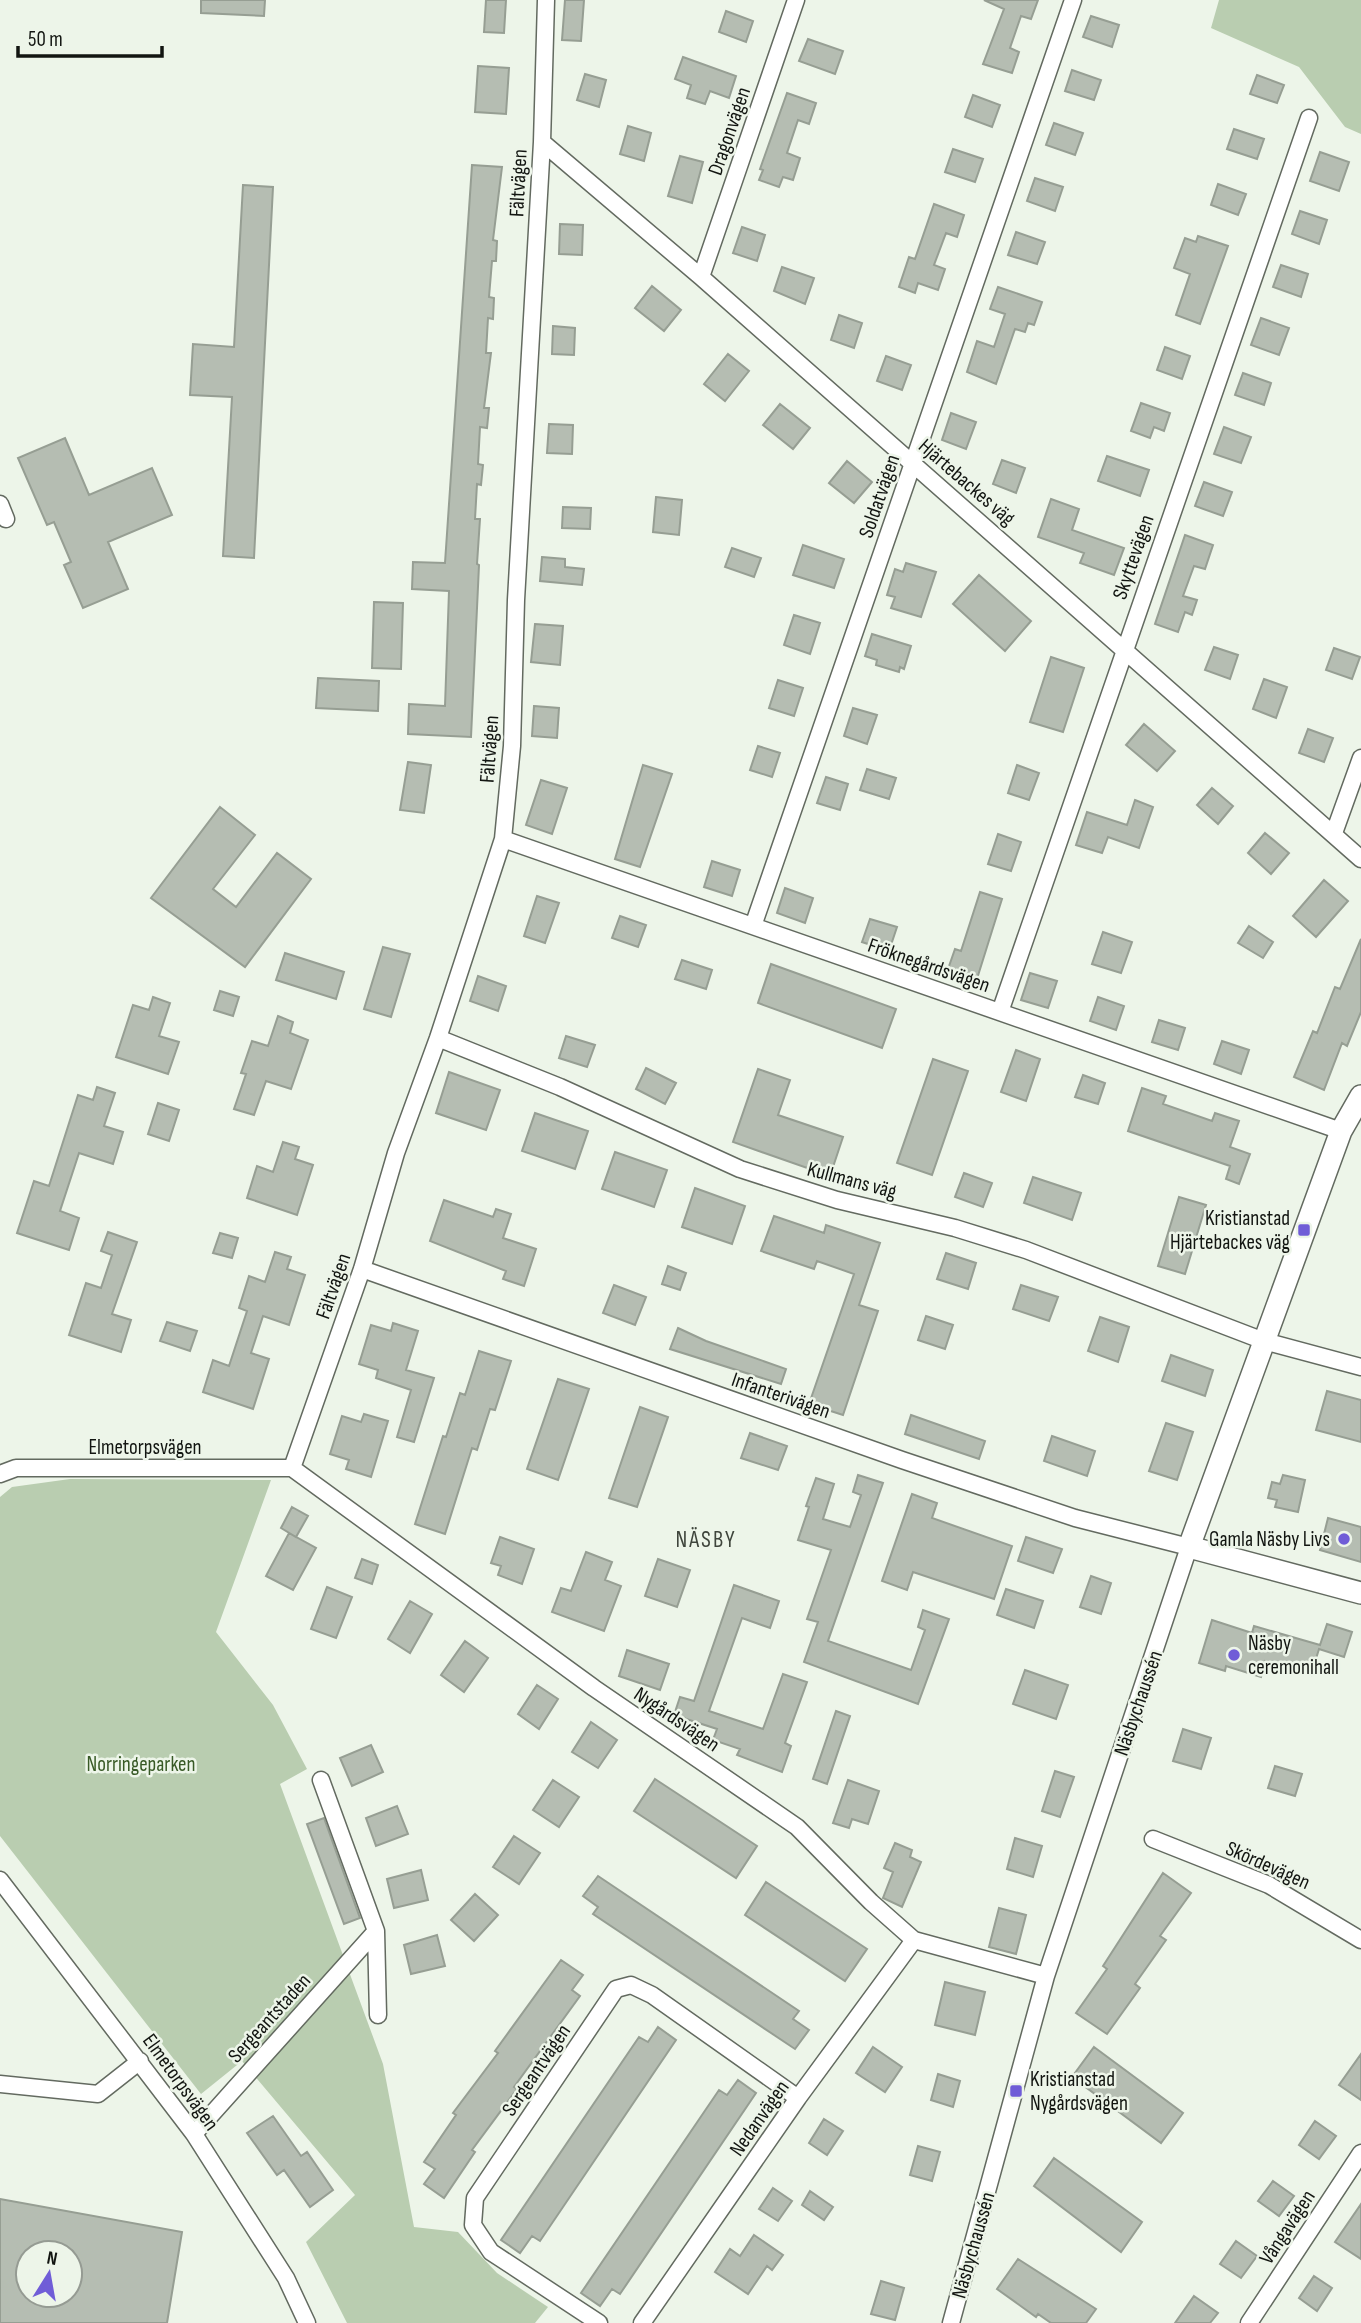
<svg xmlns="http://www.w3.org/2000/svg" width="1361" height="2323" viewBox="0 0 1361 2323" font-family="'Sofia Sans Condensed',sans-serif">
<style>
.green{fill:#b9cdb0}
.building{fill:#b5bdb2;stroke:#969e93;stroke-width:2;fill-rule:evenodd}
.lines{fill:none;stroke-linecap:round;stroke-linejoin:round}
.minor-casing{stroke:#636a60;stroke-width:19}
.tertiary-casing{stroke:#636a60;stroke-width:24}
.minor{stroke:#fff;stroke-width:16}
.tertiary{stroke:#fff;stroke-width:21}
.poi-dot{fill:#705dd7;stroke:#edf5e9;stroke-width:2.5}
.labels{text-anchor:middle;stroke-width:5;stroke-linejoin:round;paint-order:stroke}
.street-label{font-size:21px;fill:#121511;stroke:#edf5e9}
.poi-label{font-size:21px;fill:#121511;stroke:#edf5e9;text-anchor:end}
.park-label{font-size:21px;fill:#385a26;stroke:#edf5e9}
.neighbourhood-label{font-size:23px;letter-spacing:2px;fill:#3f453c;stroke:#edf5e9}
</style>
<rect width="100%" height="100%" fill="#edf5e9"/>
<path class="green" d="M1219,0H1361V134L1345,127L1299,67L1211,28Z
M70,1479L271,1480L216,1632L273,1705L307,1769L280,1784L383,2064L414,2227L458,2232L497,2273L548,2307L535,2323H347L306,2242L355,2195L242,2061L201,2094L0,1836V1497L12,1487Z"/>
<path class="building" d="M201,0H265L264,16L201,13Z
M486,0H506L504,33L484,32Z
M565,0H584L581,41L562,40Z
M984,0H1038L1031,19L1021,16L1010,48L1019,52L1012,73L983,64L1004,9Z
M726,11L753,21L746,42L719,32Z
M1091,16L1119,25L1112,47L1083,37Z
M808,39L843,51L835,74L799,61Z
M683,57L736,76L729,98L710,91L705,104L687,98L691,85L675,79Z
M478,66L509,68L506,114L475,112Z
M1072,70L1101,80L1094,100L1065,91Z
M585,74L606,80L599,107L577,100Z
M1257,75L1284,85L1277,103L1250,94Z
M787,93L816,103L809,124L798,120L787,153L800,158L793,180L783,177L779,187L759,180L763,170L760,169Z
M973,95L1000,105L992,127L965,117Z
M1054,123L1083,133L1075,155L1046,145Z
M628,126L651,133L644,161L620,154Z
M1234,129L1264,139L1257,159L1227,149Z
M953,149L983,159L975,182L945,172Z
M1320,152L1349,162L1339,191L1310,181Z
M680,156L703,162L692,203L668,196Z
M472,165L502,167L493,240L497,241L496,261H492L489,297L494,298L493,319L488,318L486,353H491L484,408H489L487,428L480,427L478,464L483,465L481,485L477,484L475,519H480L477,564L479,565L471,737L408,734L409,704L445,706L449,591L412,589L413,562L445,563Z
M1035,178L1063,187L1055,211L1027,201Z
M1218,184L1246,194L1238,215L1211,205Z
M243,185L273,187L254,558L223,556L232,397L190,395L193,344L234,347Z
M934,204L964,215L957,237L946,233L934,265L945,269L938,290L918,283L915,293L899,287L909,257L915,259Z
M1300,211L1327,220L1319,244L1292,234Z
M560,224L583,225L582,255L559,254Z
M742,227L765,235L757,261L733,253Z
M1016,232L1045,242L1037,264L1008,255Z
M1198,236L1228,246L1200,324L1176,315L1190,274L1174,268L1185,238L1196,242Z
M1281,265L1308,274L1301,297L1273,287Z
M782,267L814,278L805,304L774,291Z
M652,286L681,310L664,331L635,308Z
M998,287L1042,302L1034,325L1028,323L1025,332L1015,329L996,384L967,372L977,341L994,347L1005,314L990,309Z
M839,315L862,323L854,348L831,340Z
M1261,318L1289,328L1279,355L1251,345Z
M553,326L575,328L574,355L552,354Z
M1165,347L1190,356L1182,379L1157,370Z
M728,354L749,371L725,401L704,384Z
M886,356L911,365L902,390L877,381Z
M1243,373L1271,383L1264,405L1235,395Z
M1141,403L1170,413L1164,431L1154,427L1150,438L1131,431Z
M780,404L810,428L793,449L763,425Z
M951,413L976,422L966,449L942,440Z
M549,424L573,425L572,454L547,453Z
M1224,427L1251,437L1241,463L1214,454Z
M65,438L89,495L152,468L172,515L108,542L128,589L83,608L64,565L71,562L54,522L47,525L18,458Z
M1107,456L1149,470L1140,496L1098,481Z
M1002,460L1025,468L1016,493L993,484Z
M847,461L872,482L854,503L829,483Z
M1204,482L1232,492L1223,516L1195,506Z
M656,497L682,500L679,535L653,532Z
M1051,499L1079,509L1072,530L1124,548L1114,575L1080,563L1084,553L1038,537Z
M563,507L591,508L590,529L562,528Z
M1185,535L1213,545L1205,569L1194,566L1183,596L1197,600L1192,615L1185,612L1178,632L1155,624Z
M803,545L844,559L834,588L793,575Z
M732,548L761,558L754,577L725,567Z
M542,557L565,559V567L584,569L582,585L540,581Z
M906,563L936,572L921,617L891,608L895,597L887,595L895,569L903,572Z
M979,575L1031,621L1005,651L953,604Z
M374,602L403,603L401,669L372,668Z
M794,615L820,623L810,654L784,645Z
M535,624L563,626L560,665L531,662Z
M872,634L911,646L904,669L900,667L899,672L876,665L877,660L865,656Z
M1214,647L1238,655L1230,679L1205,670Z
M1334,648L1360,657L1352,679L1326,670Z
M1051,657L1084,668L1063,732L1030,722Z
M318,678L379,681L378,711L316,708Z
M1264,679L1287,687L1276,718L1253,709Z
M778,680L803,688L794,716L769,708Z
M534,706L559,708L557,738L532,736Z
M853,708L877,715L867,744L844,736Z
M1144,724L1175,751L1157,771L1126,745Z
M1308,729L1333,738L1324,762L1299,753Z
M758,746L780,753L772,777L750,770Z
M408,762L431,765L424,813L400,810Z
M643,765L672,774L640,867L615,859Z
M1017,765L1039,773L1029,800L1008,793Z
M867,769L896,778L889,799L860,790Z
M826,777L848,784L840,810L817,803Z
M541,780L567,788L552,834L526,825Z
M1212,788L1233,806L1218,824L1197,805Z
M1135,800L1153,807L1139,848L1108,837L1102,853L1076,845L1087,812L1127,825Z
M220,807L255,835L213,889L236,907L277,853L311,879L245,967L151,898Z
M1265,833L1289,853L1271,874L1248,853Z
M998,834L1021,842L1011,871L988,864Z
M712,861L740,870L732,896L704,887Z
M1324,880L1348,901L1316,937L1293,916Z
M785,888L813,898L805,923L777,913Z
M980,892L1002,899L976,982L947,972L955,949L961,951Z
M537,896L559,903L545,943L524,936Z
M620,916L646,925L638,947L612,938Z
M870,919L897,927L889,951L862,942Z
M1249,926L1273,942L1263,958L1238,943Z
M1103,932L1132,942L1121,973L1092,964Z
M1361,939V1012L1347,1046L1342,1043L1324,1090L1294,1077L1313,1031L1317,1033L1335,987L1340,989Z
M383,947L410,954L391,1017L364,1009Z
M285,953L344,972L336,999L276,980Z
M682,960L712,970L706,989L675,979Z
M771,964L896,1009L882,1048L758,1003Z
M1030,973L1057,981L1048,1008L1021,1000Z
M478,976L506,986L498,1011L470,1001Z
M220,991L239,997L233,1016L214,1010Z
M153,997L170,1003L159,1036L179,1042L168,1074L116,1057L133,1005L149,1010Z
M1098,997L1124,1006L1116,1030L1090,1021Z
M278,1016L293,1022L290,1033L308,1040L291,1089L266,1081L254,1115L234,1109L246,1074L241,1073L252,1041L268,1046Z
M1159,1020L1185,1028L1178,1050L1152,1042Z
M566,1036L595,1045L587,1067L559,1058Z
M1222,1041L1249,1050L1241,1074L1214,1064Z
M1016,1050L1040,1059L1026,1101L1001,1092Z
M933,1059L968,1071L932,1175L897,1163Z
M646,1068L676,1083L665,1104L636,1089Z
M758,1069L790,1080L778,1115L843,1137L830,1176L733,1142Z
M449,1072L500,1090L486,1130L436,1113Z
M1083,1075L1105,1083L1098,1104L1075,1097Z
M97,1087L115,1093L104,1126L123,1132L113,1164L79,1153L60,1211L79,1218L69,1250L17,1233L34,1181L49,1186L78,1095L93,1100Z
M1142,1088L1166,1096L1163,1104L1212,1121L1215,1113L1239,1121L1230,1147L1250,1154L1239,1184L1226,1179L1230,1166L1128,1131Z
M158,1103L179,1110L169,1141L148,1134Z
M535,1113L588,1131L575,1169L522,1151Z
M283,1142L299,1147L295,1159L313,1165L297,1215L247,1198L257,1166L273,1172Z
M615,1152L667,1170L654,1207L602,1189Z
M964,1173L992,1183L983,1207L955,1197Z
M1033,1177L1081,1193L1072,1220L1024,1203Z
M695,1188L745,1206L732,1244L682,1227Z
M1179,1197L1206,1205L1185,1274L1158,1266Z
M444,1200L493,1217L496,1209L511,1214L503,1238L536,1249L524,1286L503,1279L506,1271L430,1241Z
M774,1216L824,1233L826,1225L880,1243L859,1305L878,1311L843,1415L809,1404L854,1274L817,1261L814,1269L761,1251Z
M108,1232L137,1242L112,1314L131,1320L121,1352L69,1335L86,1283L101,1288L112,1255L101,1251Z
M220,1233L238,1238L232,1258L213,1253Z
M275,1252L291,1257L287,1269L305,1275L289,1325L263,1316L251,1353L269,1359L253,1409L203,1392L213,1360L229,1366L247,1311L239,1308L249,1276L265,1282Z
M946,1253L976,1263L968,1289L937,1279Z
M668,1266L686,1273L680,1290L662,1284Z
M614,1285L646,1297L635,1325L603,1313Z
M1021,1285L1058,1297L1049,1321L1013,1309Z
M926,1316L953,1325L945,1349L918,1340Z
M1100,1317L1129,1327L1118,1362L1088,1351Z
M167,1322L197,1331L190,1351L160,1341Z
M393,1323L418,1331L406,1370L434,1378L414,1442L397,1437L411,1390L376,1378L378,1370L359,1364L371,1325L391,1331Z
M678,1328L706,1341L786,1369L781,1384L670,1349Z
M479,1351L511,1361L495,1410L490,1409L477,1450L472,1448L445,1534L415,1524L443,1436L446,1437L460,1393L465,1395Z
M1171,1355L1213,1370L1205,1396L1162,1381Z
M558,1379L589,1389L558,1480L527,1469Z
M1327,1391L1361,1400V1442L1316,1430Z
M640,1407L668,1417L637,1507L609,1498Z
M364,1414L388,1421L371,1477L346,1469L349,1460L330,1454L342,1416L361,1422Z
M911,1415L985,1441L979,1459L905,1434Z
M1166,1423L1193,1432L1177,1480L1149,1471Z
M750,1433L787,1446L778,1470L741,1458Z
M1052,1436L1095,1451L1087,1476L1044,1461Z
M858,1475L883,1483L828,1641L911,1670L925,1630L918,1627L923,1610L949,1619L918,1704L804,1662L818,1622L807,1619L831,1550L798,1540L809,1507L806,1506L816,1478L834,1484L823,1519L850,1527L861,1495L853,1492Z
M1283,1475L1305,1480L1298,1512L1275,1507L1277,1500L1268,1498L1272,1482L1280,1484Z
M912,1494L937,1503L932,1518L1012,1546L994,1599L913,1572L907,1590L882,1581Z
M292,1507L308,1516L296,1537L281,1528Z
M1328,1518L1361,1527V1562L1320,1550Z
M289,1533L316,1548L293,1590L266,1576Z
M500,1537L534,1549L522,1584L498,1575L501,1566L491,1563Z
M1026,1537L1062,1549L1053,1573L1018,1561Z
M586,1552L612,1562L605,1580L621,1586L604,1631L552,1612L561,1588L571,1591Z
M362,1559L378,1565L372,1584L355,1578Z
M658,1559L690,1570L677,1607L645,1596Z
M1091,1576L1111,1583L1101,1614L1080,1607Z
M734,1585L779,1601L770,1628L742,1618L709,1711L763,1729L783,1674L807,1682L785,1743L791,1746L782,1772L737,1755L740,1749L713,1740L717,1729L674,1715L680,1697L694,1701Z
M327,1587L352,1597L336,1638L311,1629Z
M1006,1589L1043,1601L1034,1628L997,1615Z
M410,1601L432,1614L410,1653L388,1639Z
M1212,1620L1252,1633L1254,1626L1320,1645L1327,1624L1352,1632L1344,1657L1319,1649L1311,1675L1265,1661L1261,1677L1226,1666L1225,1671L1199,1663Z
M465,1641L488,1658L464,1692L441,1675Z
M627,1650L669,1664L660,1690L619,1676Z
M1025,1670L1068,1685L1056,1719L1013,1704Z
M537,1685L558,1699L539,1729L518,1714Z
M836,1711L850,1716L827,1784L813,1779Z
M591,1722L617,1740L598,1768L572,1752Z
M1183,1729L1211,1738L1201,1769L1173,1761Z
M371,1745L383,1772L352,1786L340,1758Z
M1275,1766L1302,1774L1295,1796L1268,1788Z
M1055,1771L1074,1777L1060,1817L1042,1811Z
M655,1779L757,1846L736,1878L634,1811Z
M553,1780L579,1797L559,1827L533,1810Z
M848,1780L879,1791L868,1824L852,1819L849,1828L833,1823Z
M397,1806L408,1834L376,1846L366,1818Z
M324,1818L360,1918L344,1924L307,1824Z
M514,1836L540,1853L519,1884L493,1867Z
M1015,1838L1042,1846L1033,1877L1007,1869Z
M895,1843L912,1850L910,1857L921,1862L902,1907L883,1898L893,1872L884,1868Z
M421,1870L428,1900L394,1908L387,1879Z
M1163,1873L1191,1893L1160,1936L1166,1940L1135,1984L1140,1988L1107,2034L1076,2013L1107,1969L1103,1966Z
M598,1876L799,2011L793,2019L809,2030L795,2049L593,1914L598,1907L583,1896Z
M766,1882L867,1949L845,1981L745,1915Z
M475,1894L498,1915L474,1941L451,1920Z
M999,1908L1026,1915L1016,1954L989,1947Z
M437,1935L445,1966L411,1974L404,1945Z
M561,1960L583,1975L572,1990L580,1996L514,2087L517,2089L472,2150L475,2152L444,2198L424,2184L435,2169L424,2162L456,2115L453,2113L498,2053L495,2051Z
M945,1982L985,1992L975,2035L935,2025Z
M658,2027L676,2040L540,2241L532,2236L520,2253L501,2240L639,2037L648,2042Z
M873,2047L902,2067L885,2092L856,2073Z
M1094,2047L1183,2113L1161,2143L1072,2077Z
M1361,2054V2100L1339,2085Z
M938,2074L960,2081L953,2107L931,2100Z
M738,2080L756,2093L620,2294L612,2289L600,2306L581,2293L719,2090L727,2095Z
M273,2116L301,2156L307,2152L333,2190L310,2207L284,2170L277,2175L247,2133Z
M824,2119L843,2131L827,2155L809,2143Z
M1315,2121L1336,2136L1319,2159L1299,2145Z
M918,2146L940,2152L932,2181L910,2175Z
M1054,2158L1142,2222L1121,2252L1034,2186Z
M1273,2181L1294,2196L1279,2216L1258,2201Z
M773,2188L792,2201L778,2221L759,2209Z
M810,2191L833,2207L824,2220L802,2205Z
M0,2199L182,2232L167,2323H0ZM28,2253H70V2295H28Z
M1361,2204V2259L1335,2242Z
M754,2235L783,2255L772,2270L767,2266L748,2294L715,2272L730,2249L740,2256Z
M1236,2241L1257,2256L1241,2278L1220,2264Z
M1018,2259L1096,2309L1086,2323H1051L1038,2314L1036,2317L997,2289Z
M1314,2276L1332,2288L1317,2311L1299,2298Z
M881,2281L904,2288L895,2320L871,2314Z
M1194,2296L1218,2313L1210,2323H1175Z"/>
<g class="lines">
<g class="minor-casing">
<path id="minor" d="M542,142L701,277L1361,859
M701,277L796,0
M0,504L6,519
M1334,833L1361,758
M503,839L1341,1131
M753,926L1073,0
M1000,1012L1309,118
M438,1038L560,1087L740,1169L837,1200L955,1228L1026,1250L1264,1341L1361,1367
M362,1269L902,1460L1075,1518L1189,1547L1046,1976L951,2323
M292,1468L362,1269L396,1153L438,1038L503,839L512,746L516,600L542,142L546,0
M292,1468L594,1688L797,1827L871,1902L914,1940L1046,1976
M0,1474L16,1468H292
M321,1780L376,1931L378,2015
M1153,1839L1269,1885L1361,1940
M0,1880L194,2134L286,2278L307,2323
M0,2084L98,2094L140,2061
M194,2134L376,1931
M599,2323L491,2252L473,2225L475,2198L616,1989L631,1985L652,1995L798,2098
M642,2323L798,2098L914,1940
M1249,2323L1361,2153"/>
</g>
<g class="tertiary-casing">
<path id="tertiary" d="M1361,1096L1341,1131L1189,1547L1361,1593"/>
</g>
<use href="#minor" class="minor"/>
<use href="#tertiary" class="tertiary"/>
</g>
<g class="poi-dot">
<rect x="1297" y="1223" width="14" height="14" rx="3.5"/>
<circle cx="1344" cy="1539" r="7"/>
<circle cx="1234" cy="1655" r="7"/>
<rect x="1009" y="2084" width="14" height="14" rx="3.5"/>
</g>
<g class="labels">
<g class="street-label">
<text transform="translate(729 131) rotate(-71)" y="7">Dragonvägen</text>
<text transform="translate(518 183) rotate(-87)" y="7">Fältvägen</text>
<text transform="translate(967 482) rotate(41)" y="7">Hjärtebackes väg</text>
<text transform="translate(879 496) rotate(-71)" y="7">Soldatvägen</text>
<text transform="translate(1133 557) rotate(-71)" y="7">Skyttevägen</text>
<text transform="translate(489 749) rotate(-86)" y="7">Fältvägen</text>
<text transform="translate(929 965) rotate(19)" y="7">Fröknegårdsvägen</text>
<text transform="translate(852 1180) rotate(15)" y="7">Kullmans väg</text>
<text transform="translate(333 1286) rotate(-71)" y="7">Fältvägen</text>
<text transform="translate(781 1395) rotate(19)" y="7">Infanterivägen</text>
<text x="145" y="1454">Elmetorpsvägen</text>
<text transform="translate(1138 1703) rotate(-71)" y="7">Näsbychaussén</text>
<text transform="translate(677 1719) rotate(34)" y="7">Nygårdsvägen</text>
<text transform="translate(1268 1865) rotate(24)" y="7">Skördevägen</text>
<text transform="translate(269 2018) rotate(-48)" y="7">Sergeantstaden</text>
<text transform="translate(536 2070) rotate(-56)" y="7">Sergeantvägen</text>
<text transform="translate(181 2082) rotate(54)" y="7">Elmetorpsvägen</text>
<text transform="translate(759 2118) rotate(-55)" y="7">Nedanvägen</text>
<text transform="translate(1287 2227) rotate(-57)" y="7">Vångavägen</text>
<text transform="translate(973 2245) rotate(-74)" y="7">Näsbychaussén</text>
</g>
<g class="poi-label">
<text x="1290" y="1225">Kristianstad<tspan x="1290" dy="24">Hjärtebackes väg</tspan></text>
<text x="1330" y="1546">Gamla Näsby Livs</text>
<text x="1248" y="1650" text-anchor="start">Näsby<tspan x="1248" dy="24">ceremonihall</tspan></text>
<text x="1030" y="2086" text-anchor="start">Kristianstad<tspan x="1030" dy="24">Nygårdsvägen</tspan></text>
</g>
<g class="park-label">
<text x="141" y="1771">Norringeparken</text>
</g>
<g class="neighbourhood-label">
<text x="706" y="1547">NÄSBY</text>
</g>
</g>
<g transform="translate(49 2274) rotate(11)"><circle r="33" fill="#edf5e9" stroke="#959b93" stroke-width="2"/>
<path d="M0-5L12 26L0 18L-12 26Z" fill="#705dd7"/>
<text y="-10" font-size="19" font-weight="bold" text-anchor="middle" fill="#121511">N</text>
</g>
<path d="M18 46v10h144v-10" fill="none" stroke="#121511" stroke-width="3.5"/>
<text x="28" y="46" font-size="21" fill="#121511" stroke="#edf5e9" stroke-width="5" paint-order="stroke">50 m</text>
</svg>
